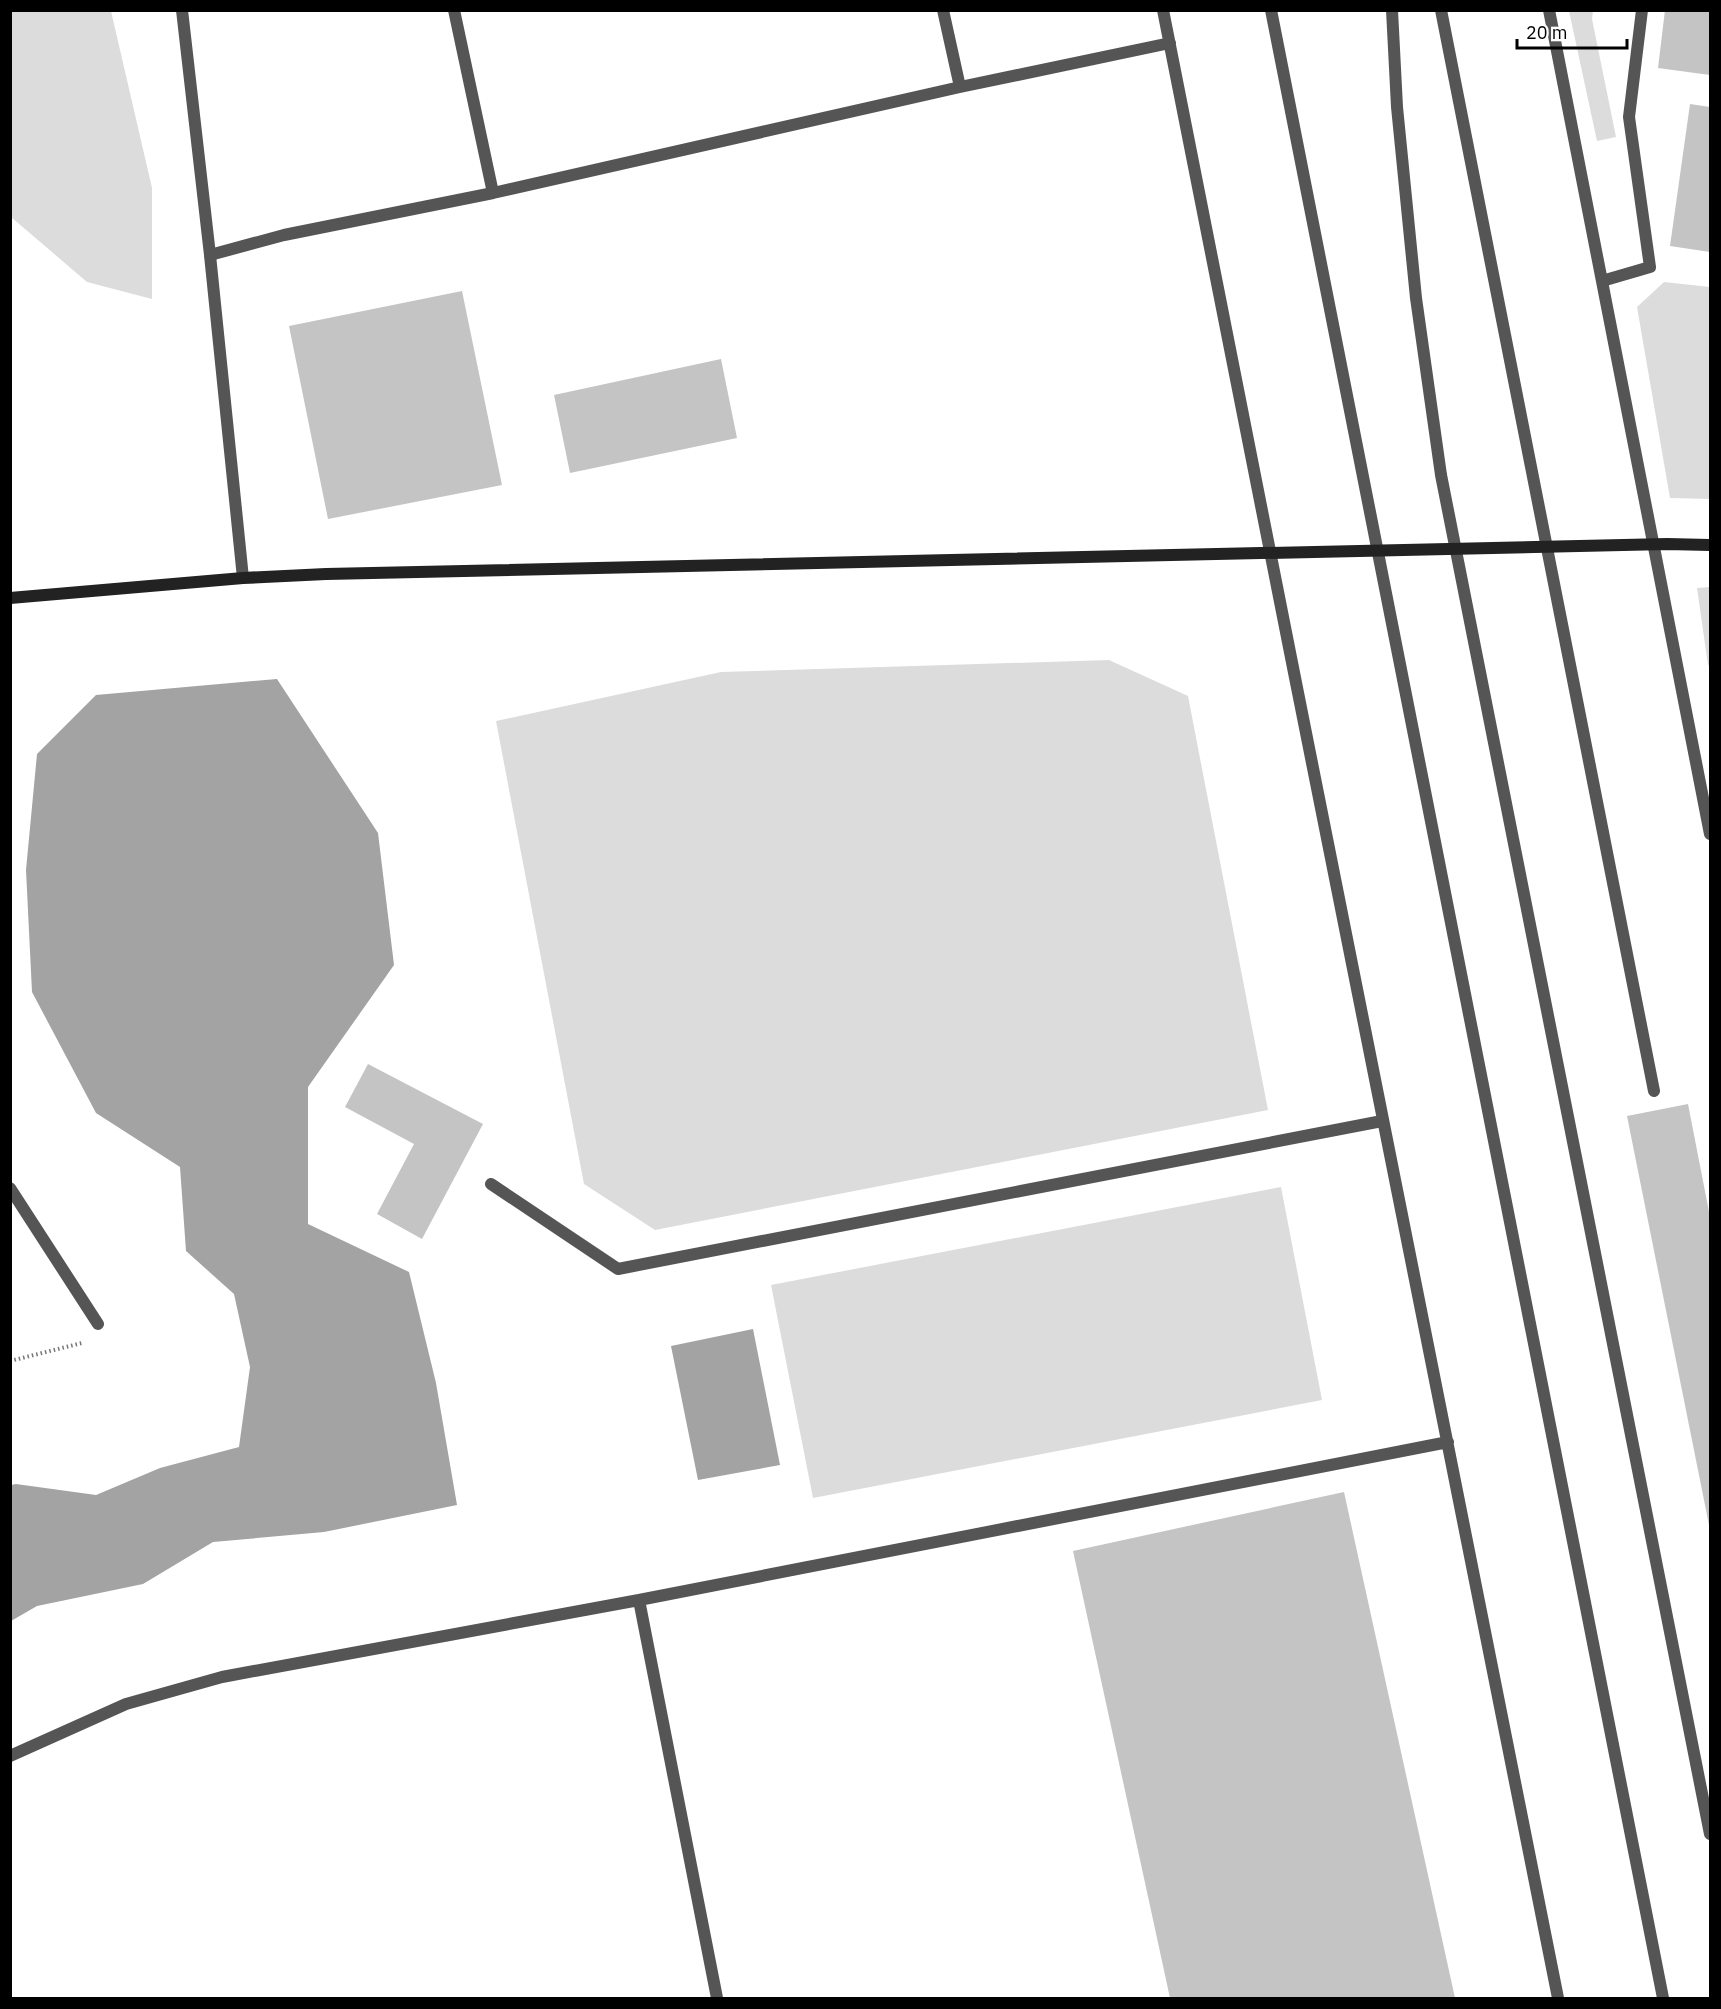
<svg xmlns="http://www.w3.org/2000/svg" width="1721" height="2009" viewBox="0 0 1721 2009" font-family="'IBM Plex Sans',sans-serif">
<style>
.green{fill:#dcdcdc}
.water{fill:#a3a3a3}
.building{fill:#c4c4c4}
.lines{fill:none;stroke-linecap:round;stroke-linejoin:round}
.path{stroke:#777;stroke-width:4;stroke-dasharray:1.5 3;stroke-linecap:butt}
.lane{stroke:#555;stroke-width:12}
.street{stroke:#555;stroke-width:12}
.secondary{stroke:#222;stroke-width:12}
</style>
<rect width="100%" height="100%" fill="#fff"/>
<path class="green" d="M11,10L111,11L152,188V299L87,282L11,217Z
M1569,11H1593L1592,19L1616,137L1597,141Z
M1664,282L1710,287V499L1670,498L1637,307Z
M1710,587V666L1708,665L1697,588Z
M1109,660L1188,696L1268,1110L655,1230L584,1184L496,721L721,672Z
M1281,1187L1322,1400L813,1498L771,1285Z"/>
<path class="water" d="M277,679L378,833L394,965L308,1087V1224L409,1272L436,1383L457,1505L324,1532L213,1542L143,1584L37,1606L11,1621V1485L16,1484L96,1495L160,1468L239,1447L250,1367L234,1294L186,1251L180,1167L96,1113L32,992L26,870L37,754L96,695Z
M753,1329L780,1465L698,1480L671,1346Z"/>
<path class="building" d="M1665,10H1710V75L1658,68Z
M1690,104L1710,107V252L1670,246Z
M462,291L502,485L328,519L289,326Z
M721,359L737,438L570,473L554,395Z
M368,1064L483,1124L422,1239L377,1214L414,1144L345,1107Z
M1688,1104L1710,1217L1709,1525L1627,1116Z
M1344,1492L1455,1998H1170L1073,1551Z"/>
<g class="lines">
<path class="path" d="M10,1361L82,1343"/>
<path class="lane" d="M454,10L493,193
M943,10L960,87
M1163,10C1293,673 1427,1336 1558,1998
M1271,10L1663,1998
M1392,10L1397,107L1416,298L1441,475L1710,1834
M1441,10L1654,1091
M1549,10L1710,834
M210,255L284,235L493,193L960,87L1170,43
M1602,281L1650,267L1629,117L1642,10
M491,1184L618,1269L1382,1121
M639,1600L717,1998
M10,1756L126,1704L222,1677L639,1600L1448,1442"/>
<path class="street" d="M182,10L210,255L243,578
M10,1188L98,1324"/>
<path class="secondary" d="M10,598L243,578L326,574L1667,544L1710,545"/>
</g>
<rect width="1721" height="2009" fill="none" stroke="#000000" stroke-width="24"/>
<path d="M1517 39v9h110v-9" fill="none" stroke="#000000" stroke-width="3"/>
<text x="1526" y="39" font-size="18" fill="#000000" stroke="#ffffff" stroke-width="4.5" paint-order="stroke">20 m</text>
</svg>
